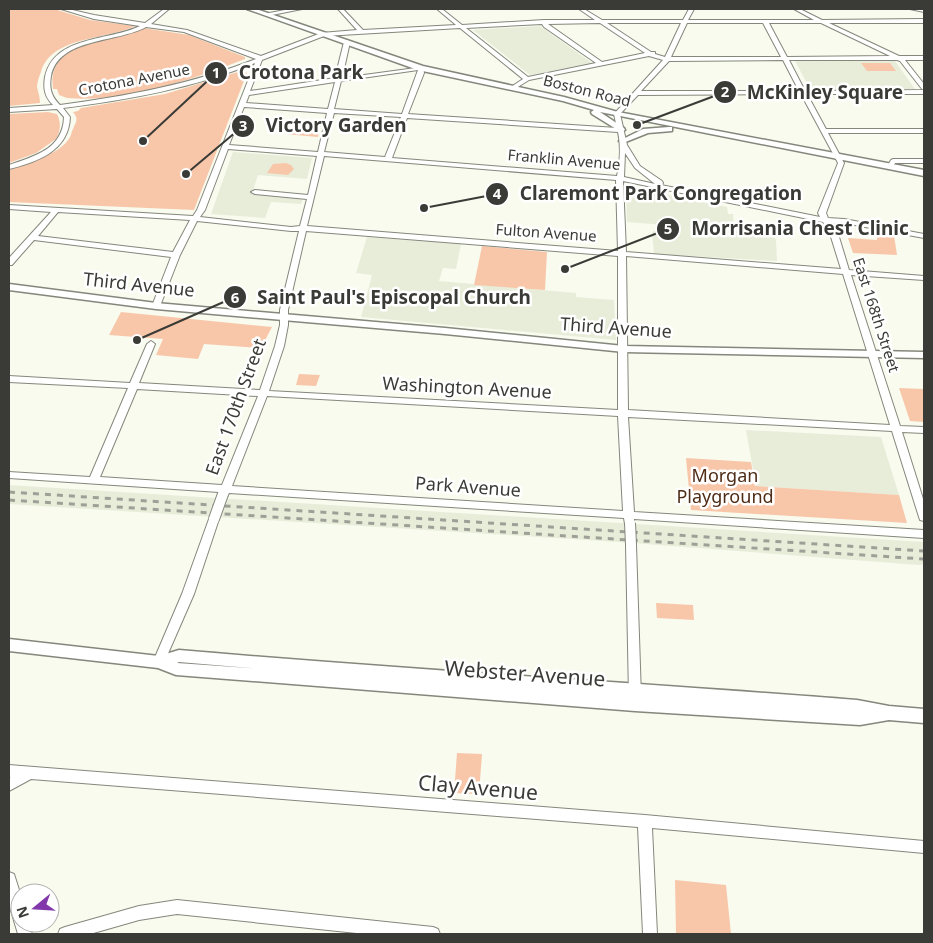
<svg xmlns="http://www.w3.org/2000/svg" width="933" height="943" viewBox="0 0 933 943" font-family="'Noto Sans',sans-serif">
<style>
.built{fill:#e8edda}
.green{fill:#f8c7aa}
.lines{fill:none;stroke-linecap:round;stroke-linejoin:round}
.minor-casing{stroke:#84877c;stroke-width:2}
.major-casing{stroke:#84877c;stroke-width:3}
.minor{fill:#fff;fill-rule:evenodd}
.major{fill:#fff;fill-rule:evenodd}
.rail{stroke:#9ea097;stroke-width:3;stroke-dasharray:6 6;stroke-linecap:butt}
.minor-bridge-casing{stroke:#84877c;stroke-width:12;stroke-linecap:butt}
.minor-bridge{stroke:#fff;stroke-width:10}
.labels{text-anchor:middle;stroke-width:5;stroke-linejoin:round;paint-order:stroke}
.far-street-label{font-size:15px;fill:#3a3b36;stroke:#fff}
.street-label{font-size:18px;fill:#3a3b36;stroke:#fff}
.park-label{font-size:18px;fill:#4e2c16;stroke:#fff}
.near-street-label{font-size:21px;fill:#3a3b36;stroke:#fff}
.leader{fill:none;stroke:#3a3b36;stroke-width:2}
.callout-dot{fill:#3a3b36;stroke:#fff;stroke-width:2}
.mark-label{font-size:15px;text-anchor:middle;font-weight:bold;fill:#fff}
.callout-label{font-size:19px;text-anchor:middle;font-weight:bold;fill:#3a3b36;stroke:#fff;stroke-width:5;stroke-linejoin:round;paint-order:stroke}
</style>
<rect width="100%" height="100%" fill="#f8fbee"/>
<path class="built" d="M540,26L592,63L530,75L473,30Z
M795,61H895L915,89H810Z
M233,152L312,158L307,179L258,175L252,193L303,198L301,204L271,202L265,218L211,214Z
M626,186L727,207L728,214H733L734,227L768,229L776,240L777,261L654,254L652,233L654,231H665V225L627,222Z
M367,237L461,244L456,269L443,268L439,281L576,293V297L614,300L616,340L361,317L372,275L356,273Z
M746,430L881,437L899,495L756,486Z
M9,485L924,542V564L919,565L619,542L9,504Z"/>
<path class="green" d="M9,9H54L90,20L135,26C107,40 51,36 41,72C39,77 37,82 37,87C38,92 40,97 40,103L9,106Z
M144,28L189,35L245,57V59C191,80 124,103 67,98L59,95L57,89H53C46,37 113,45 144,28Z
M861,63H890L896,71H867Z
M241,71L247,73L194,210L9,202V169C25,164 58,155 68,140C71,137 71,133 73,129C76,122 79,119 73,112L78,111L81,108L165,94Z
M48,112L57,114C61,122 61,131 56,139L36,153L9,163V114Z
M296,126L320,127L318,137L285,134L287,129H294Z
M286,163L291,165L294,169L288,175L267,173L273,164Z
M876,232L894,235L897,255L853,253L848,238L877,240Z
M482,246L547,252L545,290L474,285Z
M121,312L272,327L261,348L204,344L198,359L156,355L163,339L109,335Z
M299,374L320,375L316,386L296,385Z
M899,388L924,389V422L910,421Z
M686,458L751,462L755,486L899,495L907,523L691,510Z
M656,603L693,605L694,620L657,618Z
M457,753L482,754L479,794L454,793Z
M675,880L726,885L731,934H676Z"/>
<g class="lines">
<g class="minor-casing">
<path id="minor" d="M61,9H68L94,15L145,23L164,9H169L151,24L187,30L261,56L321,33L357,30L338,9H343L363,30L456,25L437,9H442L462,25L544,20H595L579,9H584L602,20H683L689,9H694L688,20H814L794,9H800L822,20L924,19V23H829L899,56H924V60H905L924,84V90L922,89L900,61L897,60H789L805,91L924,90V94H807L826,129H924V133H828L844,163L826,213L828,218L844,219L924,234V238L844,223H831L839,237L849,270L924,276V280L851,275L900,426L924,427V433L902,432L924,502V521L920,520L919,517L892,431L628,417L634,512L924,530V538L634,519L633,524H625L624,518L229,493L227,497H219V492L9,478V472L90,477L128,388L9,382V376L130,383L147,344L151,341L155,344L139,383L260,390L275,346L280,325V310L299,231H291L197,221L180,255L160,306L156,308L152,306L171,257L34,240L12,265H9V258L51,212L9,209V205L193,216L197,210L255,63C193,88 129,100 63,108L70,117C69,151 37,162 9,169V165C35,156 63,149 64,117L57,109L9,112V108L53,105C45,97 43,89 45,77C54,35 110,41 140,26L94,19ZM600,23L645,53L602,62L548,24ZM607,23H681L665,57L655,54V52H651ZM687,23H763L781,57H671ZM769,23H821L890,56L787,57ZM542,24L544,27L596,63L528,77L466,28ZM146,27L184,32L256,59C192,84 127,96 60,105C51,96 49,88 51,76C59,37 118,43 146,27ZM460,28L523,79L511,87V89L513,90L529,80L649,56L663,60L614,114L617,128L408,114L424,73L423,67L342,78L350,42L347,40L344,42L335,78L250,91L262,60L324,36ZM783,60L799,91H641L669,61ZM418,70L402,114L334,109L341,81ZM335,82L328,109L246,103L249,95ZM801,94L838,163L818,213L820,217L661,185L663,183L662,181L640,166L627,145L620,114L638,95ZM244,107L327,113L318,152L229,145ZM334,113L401,117L385,157L324,152ZM407,118L618,132C621,145 620,162 617,176L392,158ZM228,149L317,156L308,195L255,190L251,192L255,194L307,199L300,226L291,227L200,217L205,210ZM625,153L635,168L655,184L624,177ZM324,156L616,180L618,251L307,226ZM623,181L823,222L831,237L841,269L626,252ZM58,212L190,220L173,252L38,236ZM306,231L618,256V410L269,391L284,346L288,325V310ZM626,256L843,274L890,425L628,410ZM137,389L258,396L222,485L100,477ZM267,396L618,416L623,511L232,486Z
M290,9H302L267,16L264,14Z
M910,9H924V12Z
M924,159V163H895L892,168L887,167L891,160L893,159Z
M214,515L218,516L219,519L194,594L163,665L159,667L155,665L153,662L182,594L209,519L210,516Z
M631,541L635,542L636,545L641,697L639,701L635,702L631,701L629,697L626,545L627,542Z
M9,765L645,815L924,841V853L652,828L657,934H643L638,827L31,779L9,791V778L11,777H9Z
M9,872L14,874L20,893V923H28L32,934H18L9,904Z
M177,900L433,927L438,929L440,934H366L177,914L139,920L90,934H58L60,929L65,927L139,906Z"/>
</g>
<g class="major-casing">
<path id="major" d="M247,9H256L423,66L564,97L618,112L924,170V176L600,112L624,128L625,130L621,132L592,114L591,112L594,110L563,101L418,70Z
M669,127H672V131L648,133L623,143L619,141L643,129Z
M9,284L156,303L445,328L624,346L924,352V358L624,352L445,334L156,309L9,290Z
M9,639L159,656L179,650C405,670 631,682 857,700L889,706L924,709V723L889,720L860,725L635,711L176,675L158,668L9,651ZM179,662L263,669L177,663Z"/>
</g>
<use href="#minor" class="minor"/>
<use href="#major" class="major"/>
<path class="rail" d="M9,492L924,551
M9,500L924,559"/>
<g class="minor-bridge-casing">
<path id="minor-bridge" d="M214,519L223,494
M630,523L631,545"/>
</g>
<use href="#minor-bridge" class="minor-bridge"/>
</g>
<g class="labels">
<g class="far-street-label">
<text transform="translate(134 80) rotate(-11)" y="5">Crotona Avenue</text>
<text transform="translate(587 91) rotate(14)" y="5">Boston Road</text>
<text transform="translate(564 160) rotate(5)" y="5">Franklin Avenue</text>
<text transform="translate(546 233) rotate(4)" y="5">Fulton Avenue</text>
<text transform="translate(876 315) rotate(72)" y="5">East 168th Street</text>
</g>
<g class="street-label">
<text transform="translate(139 285) rotate(6)" y="6">Third Avenue</text>
<text transform="translate(616 328) rotate(4)" y="6">Third Avenue</text>
<text transform="translate(467 388) rotate(3)" y="6">Washington Avenue</text>
<text transform="translate(236 407) rotate(-70)" y="6">East 170th Street</text>
<text transform="translate(468 487) rotate(4)" y="6">Park Avenue</text>
</g>
<g class="park-label">
<text x="725" y="482">Morgan<tspan x="725" dy="21">Playground</tspan></text>
</g>
<g class="near-street-label">
<text transform="translate(525 674) rotate(4)" y="7">Webster Avenue</text>
<text transform="translate(478 788) rotate(5)" y="7">Clay Avenue</text>
</g>
</g>
<path class="leader" d="M143 141L216 73M637 125L725 92M186 174L243 126M424 208L497 194M565 269L668 229M137 340L235 297"/>
<g class="callout-dot">
<circle cx="143" cy="141" r="5"/>
<circle cx="637" cy="125" r="5"/>
<circle cx="186" cy="174" r="5"/>
<circle cx="424" cy="208" r="5"/>
<circle cx="565" cy="269" r="5"/>
<circle cx="137" cy="340" r="5"/>
<circle cx="216" cy="73" r="12"/>
<circle cx="725" cy="92" r="12"/>
<circle cx="243" cy="126" r="12"/>
<circle cx="497" cy="194" r="12"/>
<circle cx="668" cy="229" r="12"/>
<circle cx="235" cy="297" r="12"/>
</g>
<g class="mark-label">
<text x="216" y="78">1</text>
<text x="725" y="97">2</text>
<text x="243" y="131">3</text>
<text x="497" y="199">4</text>
<text x="668" y="234">5</text>
<text x="235" y="303">6</text>
</g>
<g class="callout-label">
<text x="301" y="79">Crotona Park</text>
<text x="825" y="99">McKinley Square</text>
<text x="336" y="132">Victory Garden</text>
<text x="661" y="200">Claremont Park Congregation</text>
<text x="800" y="235">Morrisania Chest Clinic</text>
<text x="394" y="304">Saint Paul's Episcopal Church</text>
</g>
<rect width="933" height="943" fill="none" stroke="#3a3b36" stroke-width="20"/>
<g transform="translate(35 908) rotate(252)"><circle r="24" fill="#ffffff" stroke="#b0b1af"/>
<path d="M0-4L9 19L0 12L-9 19Z" fill="#8238aa"/>
<text y="-8" font-size="14" font-weight="bold" text-anchor="middle" fill="#3a3b36">N</text>
</g>
</svg>
